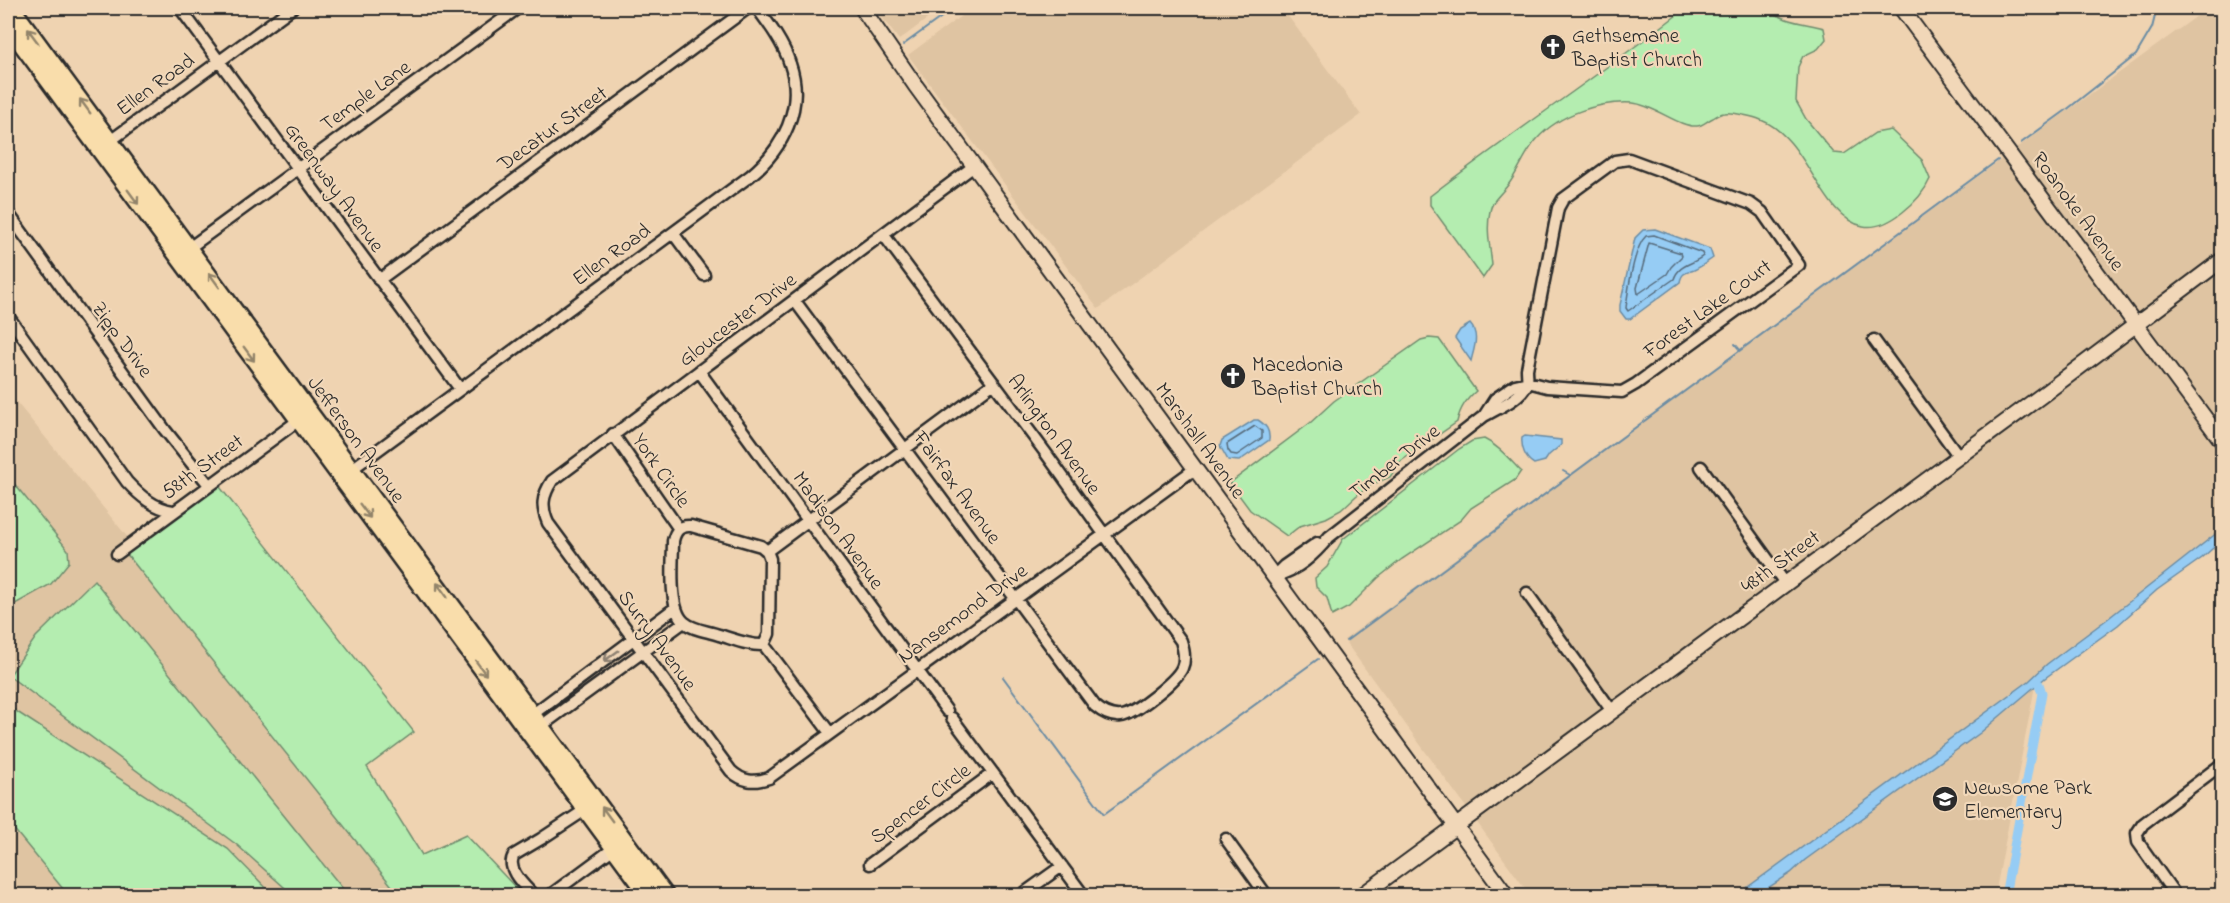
<svg xmlns="http://www.w3.org/2000/svg" width="2230" height="903" viewBox="0 0 2230 903" font-family="'Indie Flower',sans-serif">
<style>
.built{fill:#dfc4a2}
.green{fill:#b4edb0;stroke:#708c6e;stroke-width:1.5}
.water{fill:#96ccf4;stroke:#6b8ca4;stroke-width:1.5}
.lines{fill:none;stroke-linecap:round;stroke-linejoin:round}
.shore{stroke:#566b7b;stroke-width:1.5}
.stream{stroke:#6b8ca4;stroke-width:2}
.canal{stroke:#96ccf4;stroke-width:9}
.street-casing{stroke:#2b2b2b;stroke-width:15}
.secondary-casing{stroke:#2b2b2b;stroke-width:18}
.primary-casing{stroke:#2b2b2b;stroke-width:20}
.street{stroke:#f1d7b8;stroke-width:10}
.secondary{stroke:#f1d7b8;stroke-width:14}
.primary{stroke:#f9ddab;stroke-width:15}
.oneway{stroke:#92846b}
.oneway2{stroke:#8e8172}
.labels{text-anchor:middle;stroke-width:4.5;stroke-linejoin:round;paint-order:stroke}
.poi-label{font-size:21px;fill:#2b2b2b;stroke:#f1d7b8;text-anchor:start}
.street-label{font-size:21px;fill:#2b2b2b;stroke:#f1d7b8}
</style>
<rect width="100%" height="100%" fill="#efd3b1"/>
<filter id="ink" filterUnits="userSpaceOnUse"><feTurbulence type="fractalNoise" baseFrequency=".0167" numOctaves="2"/><feDisplacementMap in="SourceGraphic" scale="12" xChannelSelector="R" yChannelSelector="G"/><feConvolveMatrix kernelMatrix="1 2 1 2 8 2 1 2 1" color-interpolation-filters="sRGB"/></filter>
<g filter="url(#ink)">
<path class="built" d="M875,8H942L899,40Z
M972,8H1282L1361,115L1098,309L908,55Z
M2208,8H2222V532L2036,681L1995,895H1530L1344,640Z
M8,392L279,721L443,895H8Z"/>
<path class="green" d="M1686,8H1769C1780,22 1807,23 1824,28L1826,39L1818,49L1803,56L1798,67L1796,101L1806,119L1834,153L1844,154L1875,133L1891,130L1922,160L1930,179C1921,200 1888,231 1863,226C1820,217 1808,138 1761,120C1755,117 1732,112 1725,113C1722,113 1716,116 1713,118C1708,120 1702,126 1697,126C1680,128 1654,105 1633,103C1600,101 1559,114 1537,139C1525,152 1519,171 1508,185C1502,193 1492,200 1490,211C1486,229 1490,246 1492,265L1483,278L1430,205V196C1514,131 1603,73 1686,8Z
M1429,338L1439,339L1476,391C1466,400 1460,408 1457,422L1401,461L1390,477L1371,485L1356,496L1341,510L1326,518L1300,526L1287,536L1250,510L1230,483L1310,423L1334,401L1421,340Z
M1484,439C1499,446 1509,459 1521,471L1515,480L1471,508L1461,520L1402,559L1378,578L1349,607L1332,616L1327,598L1316,587L1315,578L1327,567L1343,539L1459,449L1472,441Z
M8,476L68,550L69,562L51,584L8,608Z
M216,482L414,732L367,767L422,855L466,835L517,889L508,895H399L126,553Z
M94,580L348,895H293L237,845L9,676L36,637Z
M8,706L228,849L273,895H68L8,822Z"/>
<path class="water" d="M1655,229L1710,249L1713,258C1707,262 1701,267 1694,270C1686,273 1682,272 1680,282L1630,319H1626L1620,311V305L1635,238L1643,230Z
M1470,324C1480,335 1474,348 1471,361L1455,338L1460,330Z
M1254,420H1258C1266,425 1270,430 1269,440L1239,461L1228,460L1220,446L1222,440Z
M1525,436L1561,440V445L1549,455L1545,461L1534,464C1525,459 1521,447 1522,438Z
M2222,529V540L2202,558L2157,590L2118,625L2045,678L1980,733L1805,860L1791,873L1757,895H1737L2029,681L2047,664L2106,620Z"/>
<g class="lines">
<path class="shore" d="M1654,235L1702,253L1703,256C1692,265 1679,264 1674,279L1628,311L1626,308C1628,291 1634,247 1646,236Z
M1649,243L1681,253L1682,256L1671,267L1667,274L1638,294L1637,288Z
M1255,426L1262,431V438L1237,455L1231,454L1228,450L1227,444Z"/>
<path class="stream" d="M903,45L954,8
M2021,143L2065,111L2136,55L2152,28L2157,8
M1735,344L1740,350
M1563,471L1570,475
M1346,641L1998,160
M1003,677L1104,814L1318,659"/>
<path class="canal" d="M2005,896L2042,693L2039,684"/>
<g class="street-casing">
<path id="street" d="M180,8L460,389
M106,144L292,8
M974,166L552,481C542,496 541,507 548,523L731,771C743,782 754,783 769,778L1196,468
M8,213L165,430L209,485
M673,233L704,275
M185,251L518,8
M379,280L748,8
M795,301L1095,706C1102,712 1111,717 1121,716C1134,715 1177,680 1182,668C1186,659 1184,650 1181,641L1045,452L883,234
M8,316L127,482C140,496 154,508 173,511
M1874,340L1958,455
M699,371L947,711
M613,434L679,529
M1701,467L1785,583
M348,472L750,176C783,149 805,107 790,64C784,44 769,24 757,8
M691,526L761,546L767,551L770,559L769,634L764,645C749,646 733,639 719,635C708,631 693,630 684,622C668,608 673,562 673,541C675,531 680,525 691,526Z
M767,551L994,383
M117,554L303,417
M1275,575L1284,566L1317,543
M1275,576C1298,570 1314,555 1329,537L1484,416C1498,408 1520,399 1527,384C1528,380 1527,374 1527,369L1558,208L1563,199L1615,161L1629,159L1751,204L1762,212L1799,265L1636,384L1622,392L1547,387L1528,382L1515,385L1495,399L1484,416
M1527,593L1612,711
M764,645L830,733
M529,717L675,608
M952,718L1084,896
M537,729L684,622
M1226,839L1267,896
M870,864L993,773
M534,896C525,886 505,869 514,855L541,839L585,810
M549,896L618,845
M631,896L643,888
M1020,896L1062,866
M2176,896L2138,842L2137,833L2143,824L2222,764
M2217,896L2222,891"/>
</g>
<g class="secondary-casing">
<path id="secondary" d="M862,8L915,85L1507,896
M1901,8L2222,441
M1361,896L2041,396L2222,260"/>
</g>
<g class="primary-casing">
<path id="primary" d="M12,8L666,896
M8,26L649,896"/>
</g>
<use href="#street" class="street"/>
<use href="#secondary" class="secondary"/>
<use href="#primary" class="primary"/>
</g>
<defs><path id="oneway-shaft" d="M-6 0H5M1.5-3L5.5 0L1.5 3" fill="none" stroke-width="1.6" stroke-linecap="round" stroke-linejoin="round" transform="scale(1.5)"/></defs>
<g class="oneway">
<use href="#oneway-shaft" transform="translate(33 36) rotate(-126)"/>
<use href="#oneway-shaft" transform="translate(85 106) rotate(-126)"/>
<use href="#oneway-shaft" transform="translate(133 197) rotate(54)"/>
<use href="#oneway-shaft" transform="translate(214 280) rotate(-126)"/>
<use href="#oneway-shaft" transform="translate(249 354) rotate(54)"/>
<use href="#oneway-shaft" transform="translate(365 511) rotate(53)"/>
<use href="#oneway-shaft" transform="translate(442 590) rotate(-126)"/>
<use href="#oneway-shaft" transform="translate(481 668) rotate(54)"/>
<use href="#oneway-shaft" transform="translate(607 814) rotate(-126)"/>
</g>
<use class="oneway2" href="#oneway-shaft" transform="translate(611 656) rotate(144)"/>
</g>
<defs>
<g id="church-disc" transform="scale(1.35)"><circle r="9.5" fill="#2b2b2b" stroke="#f1d7b8"/><path d="M-1.2-6h2.4v3.5h3.3v2.4h-3.3V6h-2.4V-.1h-3.3v-2.4h3.3Z" fill="#fff"/></g>
<g id="school-disc" transform="scale(1.35)"><circle r="9.5" fill="#2b2b2b" stroke="#f1d7b8"/><path d="M0-5L7-2L0 1L-7-2ZM-4 1L0 2.5L4 1V4Q0 6-4 4Z" fill="#fff"/></g>
</defs>
<g fill-rule="evenodd">
<use href="#church-disc" x="1553" y="47"/>
<use href="#church-disc" x="1233" y="376"/>
<use href="#school-disc" x="1945" y="799"/>
</g>
<g class="labels">
<g class="poi-label">
<text x="1572" y="42">Gethsemane<tspan x="1572" dy="24">Baptist Church</tspan></text>
<text x="1252" y="371">Macedonia<tspan x="1252" dy="24">Baptist Church</tspan></text>
<text x="1964" y="794">Newsome Park<tspan x="1964" dy="24">Elementary</tspan></text>
</g>
<g class="street-label">
<text transform="translate(155 84) rotate(-36)" y="7">Ellen Road</text>
<text transform="translate(365 95) rotate(-36)" y="7">Temple Lane</text>
<text transform="translate(552 128) rotate(-36)" y="7">Decatur Street</text>
<text transform="translate(335 187) rotate(54)" y="7">Greenway Avenue</text>
<text transform="translate(2079 211) rotate(54)" y="7">Roanoke Avenue</text>
<text transform="translate(611 254) rotate(-36)" y="7">Ellen Road</text>
<text transform="translate(1707 308) rotate(-36)" y="7">Forest Lake Court</text>
<text transform="translate(737 319) rotate(-37)" y="7">Gloucester Drive</text>
<text transform="translate(123 339) rotate(54)" y="7">Zipp Drive</text>
<text transform="translate(1055 434) rotate(54)" y="7">Arlington Avenue</text>
<text transform="translate(357 439) rotate(54)" y="7">Jefferson Avenue</text>
<text transform="translate(1201 440) rotate(54)" y="7">Marshall Avenue</text>
<text transform="translate(1394 461) rotate(-38)" y="7">Timber Drive</text>
<text transform="translate(202 466) rotate(-36)" y="7">58th Street</text>
<text transform="translate(662 470) rotate(55)" y="7">York Circle</text>
<text transform="translate(958 487) rotate(54)" y="7">Fairfax Avenue</text>
<text transform="translate(839 530) rotate(54)" y="7">Madison Avenue</text>
<text transform="translate(1780 561) rotate(-36)" y="7">48th Street</text>
<text transform="translate(962 613) rotate(-36)" y="7">Nansemond Drive</text>
<text transform="translate(658 640) rotate(54)" y="7">Surry Avenue</text>
<text transform="translate(920 803) rotate(-37)" y="7">Spencer Circle</text>
</g>
</g>
<rect width="2230" height="903" fill="none" stroke="#f1d7b8" stroke-width="30"/>
<rect x="15" y="15" width="2200" height="873" fill="none" stroke="#2b2b2b" stroke-width="2" filter="url(#ink)"/>
</svg>
